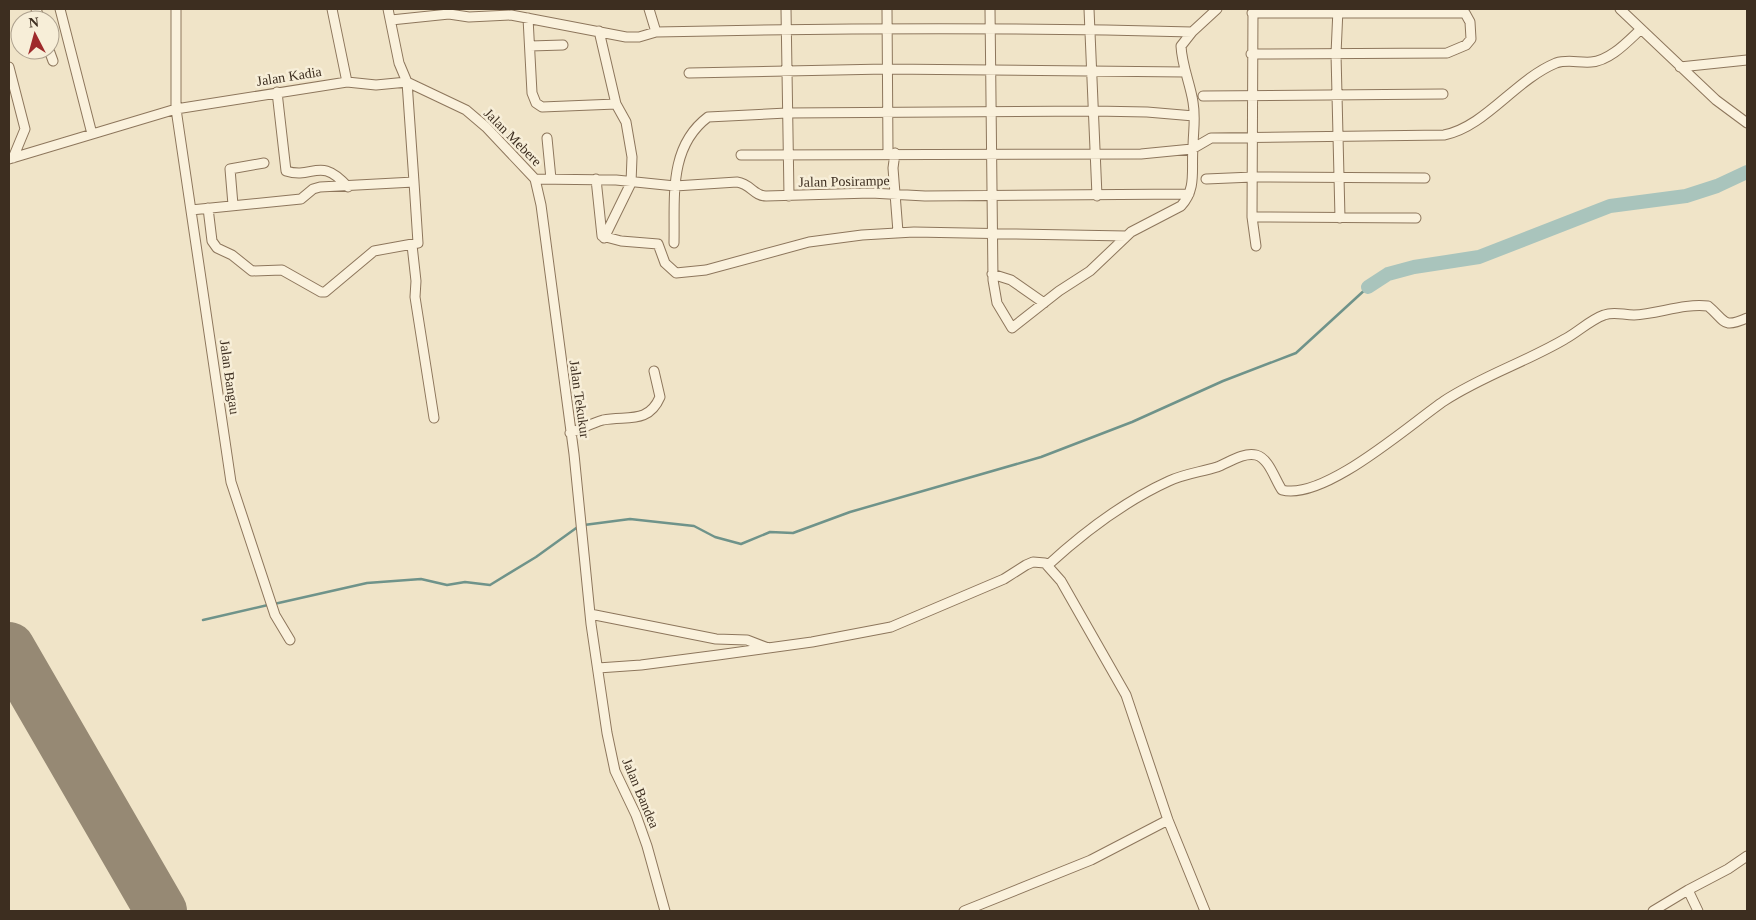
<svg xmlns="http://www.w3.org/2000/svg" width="1756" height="920" viewBox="0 0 1756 920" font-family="Georgia,serif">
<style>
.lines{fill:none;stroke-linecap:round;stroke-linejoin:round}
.stream{stroke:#6f938a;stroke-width:2.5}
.river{stroke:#a9c4bc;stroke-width:14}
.runway{stroke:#968974;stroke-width:52}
.minor-casing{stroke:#8d765c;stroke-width:11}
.minor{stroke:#faf1dc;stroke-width:9}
.labels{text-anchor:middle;stroke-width:5;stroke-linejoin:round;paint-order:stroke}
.street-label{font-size:14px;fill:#3d2e20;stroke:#f7eed8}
</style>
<rect width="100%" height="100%" fill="#f0e4c8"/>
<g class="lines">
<path class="stream" d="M584,525L630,519L694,526L715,537L741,544L770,532L793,533L850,512L1041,457L1132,422L1223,381L1296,353L1368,287
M274,604L367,583L421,579L447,585L465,582L490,585L536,557L579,526
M203,620L268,605"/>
<path class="river" d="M1368,287L1388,274L1414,267L1479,257L1610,206L1686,196L1717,186L1747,172"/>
<path class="runway" d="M9,648L161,911"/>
<g class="minor-casing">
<path id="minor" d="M36,9L40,20
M60,9L92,134
M176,9V109L231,482L275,615L290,640
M332,9L347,82
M388,9L399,63L407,82L466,110L486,127L535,179
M649,9L656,32
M786,9L789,196
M887,9L888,153
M990,9L993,280L997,303L1012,328L1059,291L1090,271L1131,232L1181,206C1197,189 1191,169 1193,148C1193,132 1196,119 1193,102C1190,83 1182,66 1181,46L1192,32L1217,9
M1089,9L1097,196
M1253,9L1252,217L1256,246
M1338,9L1336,54L1340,218
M1620,9L1716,100L1747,123
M528,18L532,93L536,103L542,107L616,104
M391,20L449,14L469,17L511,15L626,37H639L656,32C835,28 1014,27 1192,32
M599,31L616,104L626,122L632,157L631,183L604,238
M530,46L563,45
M49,50L53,61
M1251,54L1447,53L1466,45L1471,39L1470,22L1465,13H1252
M9,67L25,129L13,158
M1680,67L1747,60
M689,73L886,69L1185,72
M277,92L286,171C314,180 319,155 348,187
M1203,96L1443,94
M547,138L551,179
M895,153L893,168L898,232
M741,155L1141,154L1192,149L1211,138L1444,135C1485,127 1515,80 1556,63C1568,59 1579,63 1591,62C1610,61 1628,41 1641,29
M9,159L176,109L347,82L376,85L407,82L414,182L320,187L313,189L301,199L191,210
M535,179L541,205L574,454L591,624L607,733L615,771L636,815L647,846L665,911
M535,179L616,180L675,186L737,182C751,184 754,196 766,196L871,193L925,196L1189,194
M596,179L602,236L621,241L658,244L665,263L676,273L706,270L809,242L862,235L914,232L1126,236
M1206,179L1253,177L1425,178
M233,205L230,169L264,163
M208,208L212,241L217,248L232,255L252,271L282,270L321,292H325L374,251L418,243L414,182
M1252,217L1416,218
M674,243C675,198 668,147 708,117L787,113L1094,111L1147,112L1194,116
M412,245L416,281L415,297L434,418
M992,274L1011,280L1044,303
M570,433C581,429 592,423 603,420C626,415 648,425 660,397L654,371
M1048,565C1084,532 1125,501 1169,481C1184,474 1201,472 1217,467C1228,463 1243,452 1256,455C1269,458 1275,480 1282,490C1324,501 1409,425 1444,401C1482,376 1526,362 1565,339C1578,332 1590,320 1604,315C1614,311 1623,315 1634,315C1658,314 1684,303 1708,306C1726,321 1722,329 1747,318
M590,614L716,639L747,640L768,648
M598,668L641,665L718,655L812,642L891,627L1004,579L1026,565L1033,562L1045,563L1061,581L1126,695L1168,820L1205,911
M1688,890L1698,911
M964,911L1091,860L1168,820
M1653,911L1688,890L1728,869L1747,856"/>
</g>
<use href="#minor" class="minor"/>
</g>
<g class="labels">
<g class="street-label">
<text transform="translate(289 76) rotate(-9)" y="5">Jalan Kadia</text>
<text transform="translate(513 137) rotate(45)" y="5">Jalan Mebere</text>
<text transform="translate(844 181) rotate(-1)" y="5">Jalan Posirampe</text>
<text transform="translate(230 377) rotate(82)" y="5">Jalan Bangau</text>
<text transform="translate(580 399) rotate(82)" y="5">Jalan Tekukur</text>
<text transform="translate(641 793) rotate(67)" y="5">Jalan Bandea</text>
</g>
</g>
<rect width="1756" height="920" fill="none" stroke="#3d2e20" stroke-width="20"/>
<g transform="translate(35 35) rotate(354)"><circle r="24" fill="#f7eed8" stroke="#ada18e"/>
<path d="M0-4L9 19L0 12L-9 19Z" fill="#9e2a2b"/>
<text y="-8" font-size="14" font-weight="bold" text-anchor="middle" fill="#3d2e20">N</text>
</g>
</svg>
